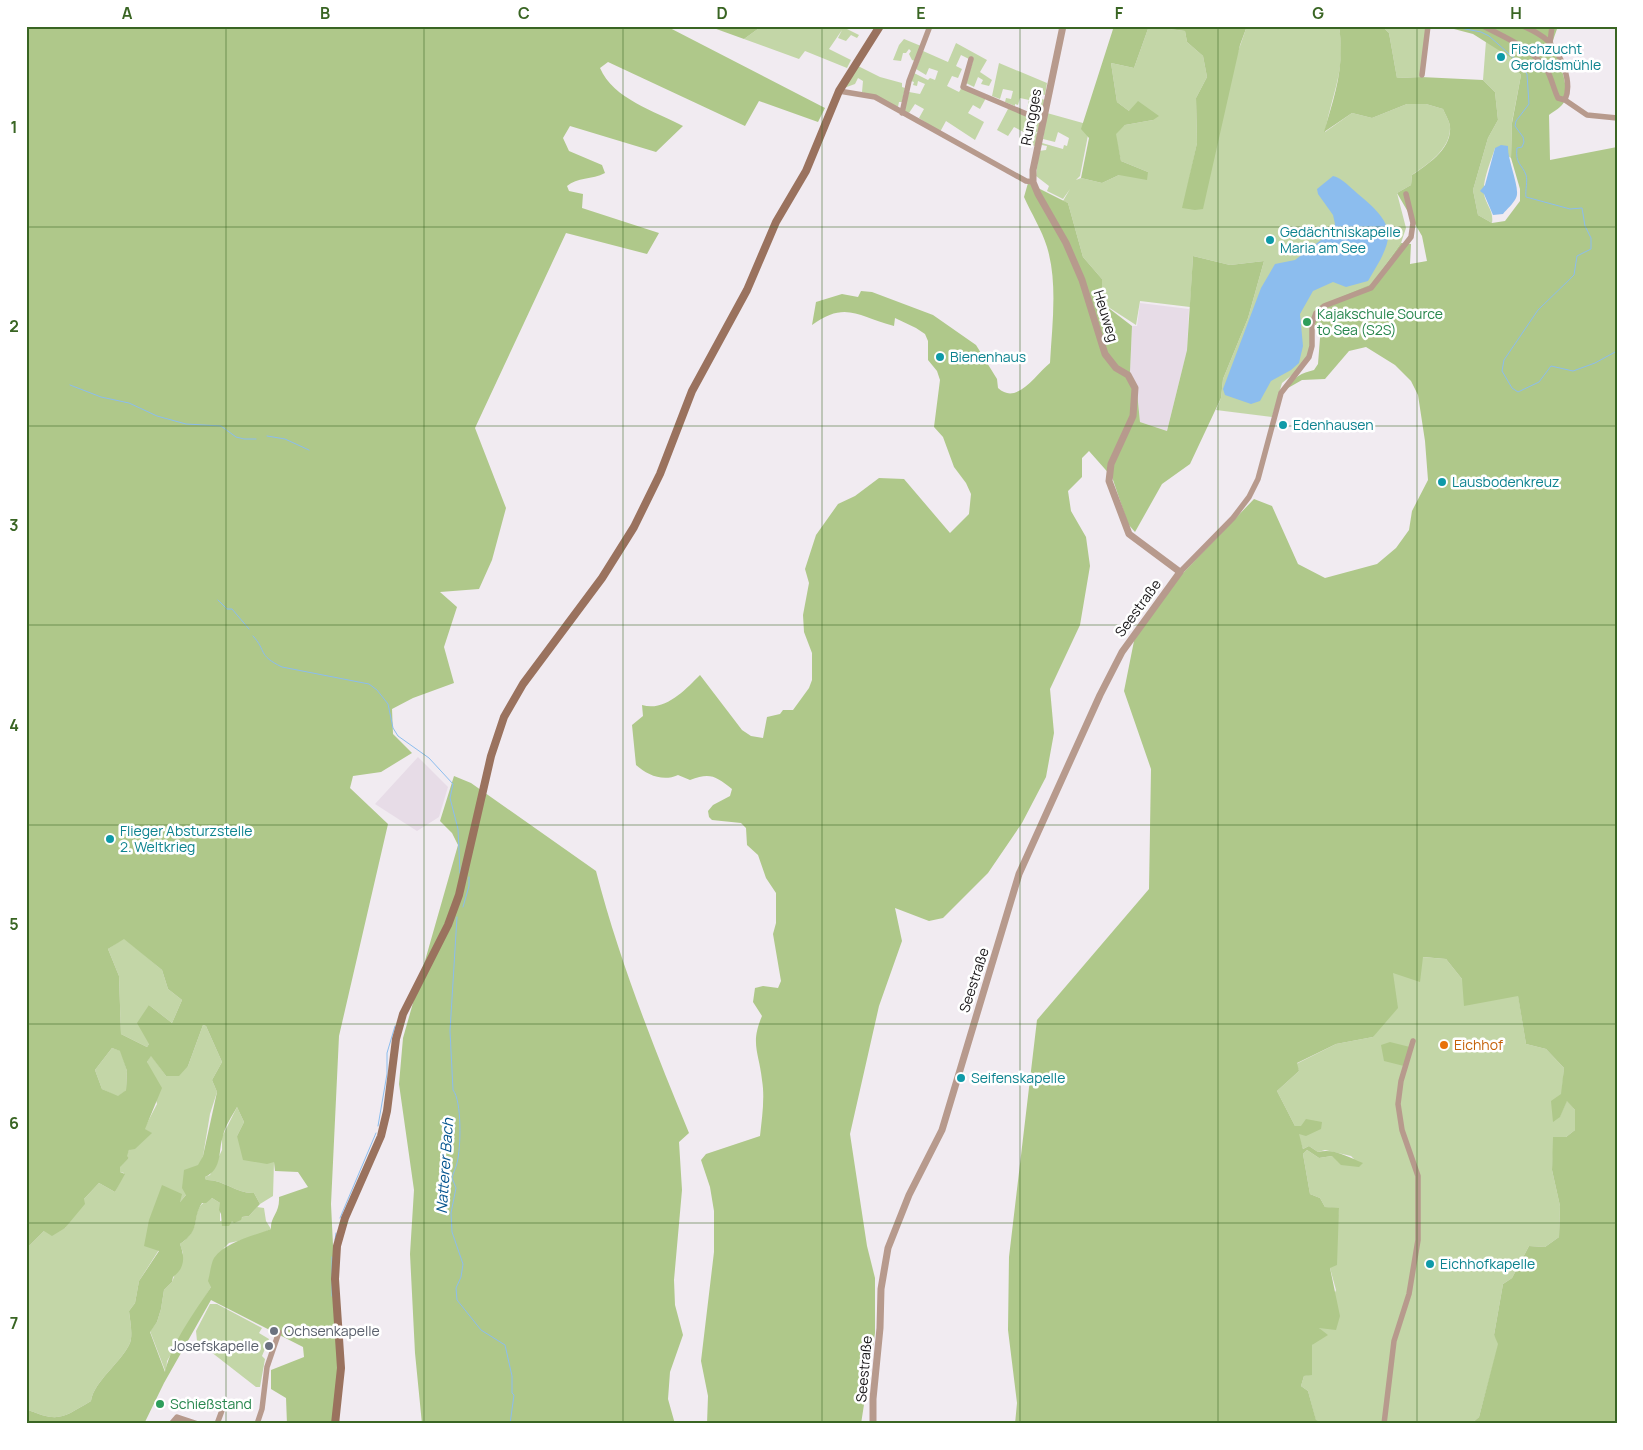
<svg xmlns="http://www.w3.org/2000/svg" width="1643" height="1450" viewBox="0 0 1643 1450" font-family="Manrope,sans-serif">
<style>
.built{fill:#e7dce7}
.green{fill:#c3d6a7}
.forest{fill:#afc88a;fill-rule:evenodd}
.water{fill:#8cbdee}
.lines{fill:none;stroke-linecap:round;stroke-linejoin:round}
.stream{stroke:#8cbdee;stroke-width:1}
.minor{stroke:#b79a8d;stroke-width:5.5}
.tertiary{stroke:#b79a8d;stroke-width:7}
.secondary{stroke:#9a725e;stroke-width:8}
.grid{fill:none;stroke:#396523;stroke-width:1;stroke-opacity:0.55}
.culture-dot{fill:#0f9aa8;stroke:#fff;stroke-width:2}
.leisure-dot{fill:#2e9e5b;stroke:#fff;stroke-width:2}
.food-dot{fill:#e8710a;stroke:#fff;stroke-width:2}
.worship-dot{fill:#6b7280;stroke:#fff;stroke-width:2}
.labels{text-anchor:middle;stroke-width:5;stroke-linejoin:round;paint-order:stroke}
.culture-label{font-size:14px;fill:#0d838f;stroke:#fff;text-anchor:start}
.street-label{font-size:14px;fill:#171517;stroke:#fff}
.leisure-label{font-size:14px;fill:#27864d;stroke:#fff;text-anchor:start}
.food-label{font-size:14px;fill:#c56008;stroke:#fff;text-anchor:start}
.worship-label{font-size:14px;fill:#5b616d;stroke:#fff;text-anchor:start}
.water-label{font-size:15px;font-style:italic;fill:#05558f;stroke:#fff}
.neatline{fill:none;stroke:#396523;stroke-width:2}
.grid-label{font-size:16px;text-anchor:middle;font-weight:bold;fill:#396523}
</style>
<rect width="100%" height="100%" fill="#f1ebf1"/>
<path class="built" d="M1140,303L1189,309L1187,350L1167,431L1140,422L1137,392L1130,372L1132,326H1137Z
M418,757L448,787L439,817L417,831L375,804Z"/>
<path class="green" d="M762,26H841L859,35L857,38L851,35L846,41L838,38L842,30L829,49L851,60L847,68L805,51L799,59L744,39Z
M1149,26H1169V29L1185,31L1187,42L1203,56L1207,77L1196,98L1197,143L1183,208L1247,26H1339C1346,71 1333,90 1325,132L1352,113L1372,118L1407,104H1426L1443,109C1445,114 1450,122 1450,127C1451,149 1427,165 1412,175L1411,185L1397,193L1406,228L1401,243L1372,284L1313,315L1310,348L1303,366L1282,383L1272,417L1216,410L1221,398L1223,379L1248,318L1264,261L1230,265L1193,256L1190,307L1140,301L1136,325L1102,303V279L1083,257L1068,203L1063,201L1070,189L1063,199L1047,191L1049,186L1036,176L1039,151L1046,150L1047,146L1042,145V143L1063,149L1064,145L1067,146L1069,138L1058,132L1055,142L1043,139L1047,113L1090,125L1080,176L1076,180L1081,178L1102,183L1119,175L1148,172L1121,161L1115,134L1125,125L1153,120L1129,111L1117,102L1111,63L1134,68Z
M1382,26H1427L1420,77L1397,78L1389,33Z
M904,39L921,46L915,61L912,60L909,54L911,51L909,49L906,53H903L901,61L893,60L899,45Z
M1486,41L1511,58L1513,67L1521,75L1512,122L1511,158L1495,148C1491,161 1482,181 1484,194C1486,205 1494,211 1492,223L1478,215L1473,190L1488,138L1498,120L1495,92L1483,80Z
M956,43L987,60L980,72L992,80L989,86L981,84L983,80L978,77L974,87L966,83L973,61L961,55L956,66L962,69L958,78L952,76L947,86L959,92L962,87L986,98L980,109L973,105L968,113L984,122L975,140L946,121L940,132L919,118L924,109L915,104L909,113L904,111L909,92L920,94L925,84L918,81L917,86L913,85L914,82L911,81L914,73L928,80L930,78L935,80L938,71L929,68L926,75L916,69L923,51L948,62Z
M999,63L1047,83L1045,95L1042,94L1043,88L1034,87L1032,96L1045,100L1041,118L1027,109L1029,100L1020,98L1018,105L1015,104V106L1005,102L1006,98L1011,99L1013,91L1003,89L1000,99L992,96Z
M858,66L880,77L902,83V87L905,88L902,102H899L898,107L862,92L863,81L858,78L855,84L844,88Z
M1009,107L1041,121L1039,131L1035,133L1039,134L1035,146L1032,145L1031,136L1014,127L1008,136L997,130Z
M124,938L162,970L168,989L182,1000L172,1023L149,1005V1044L147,1047L121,1034L119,976L108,949Z
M1422,957L1446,959L1462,979L1518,995L1526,1044L1546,1049L1564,1068L1560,1116L1567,1100L1575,1110V1130L1566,1137H1554L1552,1170L1560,1206L1559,1237L1545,1247L1529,1246L1512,1278L1503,1284L1494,1335L1499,1343L1479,1417L1471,1424H1323L1316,1421L1308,1391L1301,1386L1304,1376L1312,1374V1345L1336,1290L1330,1268L1339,1209L1325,1207L1320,1198L1310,1194L1303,1154L1307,1150L1319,1158L1332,1156L1354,1159L1351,1156L1325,1150L1318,1152L1309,1146L1303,1149L1298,1134L1301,1126H1295L1277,1091L1299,1071L1296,1064L1336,1044L1373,1037L1392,972Z
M203,1025L206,1026L222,1062L212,1080L217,1092L210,1114L203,1156L186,1195L179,1203L164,1242L139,1281L135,1303L129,1311C130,1320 133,1335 130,1343C121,1363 94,1381 91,1401C62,1418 59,1423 26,1409V1249L44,1231L65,1228L84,1199L99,1183L115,1192L124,1173L120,1172V1166L129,1158L126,1156L129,1150L151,1133L144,1129L157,1104L147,1062L151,1055L166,1076L188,1066Z
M112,1048L121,1051L127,1071L126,1090L118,1097L102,1089L95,1070Z
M237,1107L244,1122L237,1136L274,1162L273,1196L260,1204L254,1193C237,1194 223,1179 206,1180L205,1177L210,1175L222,1150V1137Z
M212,1198L220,1203V1221L249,1216L257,1207L264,1208L266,1221L271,1229L252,1238L229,1243L224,1248L211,1287L167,1361L166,1373L150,1331L157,1322L161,1309L164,1290L172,1282L183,1253L180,1244C207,1226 185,1209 212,1198Z
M210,1304H217L262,1328L259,1333L269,1339L262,1356L265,1359L260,1387H256L197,1341L196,1331Z"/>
<path class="forest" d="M26,26H666L825,108L818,122L759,101L745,126L608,62L600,68C613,99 655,111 683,126L656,152L570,126L563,138L569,151L602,165L605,173C592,180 577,177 567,186L569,191L583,194L582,208L659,233L647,254L566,233L475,428L506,508L492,560L479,589L440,592L457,607L444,647L454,683L413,698L392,709L393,734L412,753L381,772L353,776L350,788L388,824L339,1036L331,1204L338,1349V1378L332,1424H287L286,1398L271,1389V1370L304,1357L303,1347L211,1300L164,1383L144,1424H26V1409C59,1423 62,1418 91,1401C94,1381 121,1363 130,1343C133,1335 130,1320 129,1311L135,1303L139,1281L159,1251L144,1246L149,1220L162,1185L182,1194L180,1202L186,1195L182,1188L184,1170L198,1165L203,1156L217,1092L212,1080L222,1062L206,1026L203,1025L188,1066L179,1076H166L151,1056L147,1062L162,1088L145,1129L152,1133L135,1149L129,1150L127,1156L129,1158L120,1167V1172L125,1174L115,1192L99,1183L84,1199L85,1204L65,1228L52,1236L44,1231L26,1249ZM124,939L162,970L168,989L182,1000L172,1023L149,1005L137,1023L149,1044L147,1047L121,1034L119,976L108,949ZM112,1048L120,1051L127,1071L126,1090L118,1096L102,1089L95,1070ZM237,1107L244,1122L237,1136L243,1160L267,1164L274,1162L275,1171L298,1172L308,1187L279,1197C280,1213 270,1217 271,1229C253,1236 225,1242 214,1258C211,1263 210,1274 208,1281L211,1287C194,1313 172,1342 165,1372L150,1332L157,1322L161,1309L164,1290L172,1282L173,1277C185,1268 185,1257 180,1244C202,1229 191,1220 202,1203H206L212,1198L220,1203L219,1210L221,1214L222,1226H229L232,1221L234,1223L241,1220L242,1217L249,1216L260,1204L254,1193C237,1194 223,1179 206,1180L205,1177C223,1169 218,1150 223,1136C225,1126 232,1116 237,1107Z
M708,26H762L744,39Z
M1114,26H1149L1134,68L1111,63L1117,102L1129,111L1138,101L1159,116L1153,120L1125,125L1116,134L1121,161L1148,172L1147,180L1119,175L1102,183L1081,178L1089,138L1081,129Z
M1169,26H1247L1240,45L1203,209L1195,210L1182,208L1197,143L1196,98L1207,77L1203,56L1187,42L1185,31L1169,29Z
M1339,26H1382L1389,33L1397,78L1421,77L1483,80L1495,92L1498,120L1488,138L1473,190L1478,215L1492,223L1505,221L1520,201V189L1511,158L1512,123L1521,75L1513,67L1511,58L1473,34L1454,29L1451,26H1526L1557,29L1552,43C1557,57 1571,87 1564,102C1562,107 1554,111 1549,115L1550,160L1617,147V1424H1471L1479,1417L1498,1344L1494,1335L1503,1284L1512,1278L1529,1246L1545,1247L1559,1237L1560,1206L1552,1170L1553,1137H1566L1575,1130V1110L1567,1101L1560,1117L1553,1122L1551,1101L1561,1094L1564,1068L1546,1049L1526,1044L1518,996L1464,1006L1462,979L1446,959L1423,957L1420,982L1393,973L1398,1008L1373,1037L1336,1044L1297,1063L1299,1071L1277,1091L1295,1126H1301L1306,1119L1322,1122L1321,1129L1306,1136L1299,1134L1303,1149L1309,1146L1318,1152C1335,1148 1349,1158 1363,1163L1359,1167L1341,1165L1332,1156L1319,1158L1307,1150L1303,1154L1310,1194L1320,1198L1325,1207L1339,1208L1337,1265L1330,1268L1340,1316L1336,1330L1319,1328L1328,1335L1312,1345V1375L1304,1376L1301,1386L1308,1391L1316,1420L1323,1424H1015L1017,1403L1008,1330L1009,1257L1037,1020L1149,889L1151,769L1124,691L1135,636L1182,574L1254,499L1272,506L1298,564L1325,578L1377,564L1396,548L1409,530L1412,511L1428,480L1425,441L1418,395L1411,381L1395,365L1366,347L1349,351L1325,379L1302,380L1288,388C1293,377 1302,373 1314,370L1318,364L1321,325H1315L1313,315L1320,306L1372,284L1401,243L1411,244L1410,264L1427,261L1422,236L1397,193L1411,185L1412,175C1427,165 1452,149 1450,127C1450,122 1445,114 1443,109L1426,104H1407L1372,118L1352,113L1324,132C1335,94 1345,67 1339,26Z
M1028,183L1068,203L1083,257L1102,279V303L1132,326L1130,372L1137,392L1140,422L1167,431L1187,350L1193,256L1230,265L1264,261L1248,318L1223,379L1221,398L1190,464L1162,484L1135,532L1128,524L1112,477L1089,451L1082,458V477L1068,491L1071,511L1086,537L1090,566L1080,625L1050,689L1054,733L1046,777L1022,823L988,873L943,918L929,921L895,908L902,941L879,1006L850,1134L867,1246L875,1278V1333L861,1424H707L708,1396L701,1361L714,1252V1211L710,1187L701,1160L706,1154L760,1136C762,1118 765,1098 762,1080C759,1052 750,1044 762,1016L753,1002L755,988L763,986L778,988L781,981L773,934L776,923V893L766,878L758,855L747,845L746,828L741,823L712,820L709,817L708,811L713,805L730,796L732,789C716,776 710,772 690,780L678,775C663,782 647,775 636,765L632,725L643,716L642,705C665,712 685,690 700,675L742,730L751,736L763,738L767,717L780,714L783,710H793L809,688L812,680V653L804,632L803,615L809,583L805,569L816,535L838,504L855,496L879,478L904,479L950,533L969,514L971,494L966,483L954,467L943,437L934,427L940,380L937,371L928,360V341L925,334L916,328L895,318L894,326C859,317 846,300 812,325L816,302L842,294L858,297L861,291L872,292L933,315L976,345L997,379L998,388C1017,406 1036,374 1050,363C1052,326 1058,283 1047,247C1042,230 1031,213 1024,197Z
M454,776L471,783L596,871C619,960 654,1048 689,1133L679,1142L682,1190L674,1280L675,1305L683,1335L670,1372L668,1399L675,1424H422L415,1353L410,1254L414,1190L399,1084L403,1038L458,845L452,833L440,821Z
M1390,1042L1410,1047L1404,1066L1384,1061L1381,1045Z"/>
<path class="water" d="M1501,145L1508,146C1507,160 1521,189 1516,198C1513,204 1507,209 1503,214L1493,215L1484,194L1480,191L1485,185L1495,148Z
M1333,176C1342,178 1351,188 1358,194C1400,228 1393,239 1368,281L1346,287L1333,282L1313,291L1300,314L1303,346L1299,363L1291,370L1271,381L1260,401L1251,404L1225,395L1223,389L1261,288L1275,264L1295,260L1330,233L1335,224L1333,215L1318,194L1317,189Z"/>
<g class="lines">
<path class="stream" d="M1450,26L1481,32L1489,36L1517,61L1527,74L1529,104L1516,121L1515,126L1523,137L1524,142L1522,147L1517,148C1515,164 1522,164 1526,175C1528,181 1525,190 1526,197L1570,209L1582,208L1585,226L1591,238V249L1577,256L1574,275L1538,310L1504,360L1502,371L1512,388L1518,392L1539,382L1551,366L1573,371L1595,363L1617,351
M70,385L101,397L129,403L157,416L186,424L221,426L236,437L244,439H256
M267,436L285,439L309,450
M218,600L227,609H232L249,629
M253,636C267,651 257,655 282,667L369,684L377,690L388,704L393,728L398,736L429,758L453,784L450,798L458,829L460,873
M463,907L469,886V877
M457,917L450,1031L453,1090C462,1101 461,1148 457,1163C456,1168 453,1173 452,1178L456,1188L451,1213L452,1232L463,1264L461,1277L456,1288L457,1300L481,1330L505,1345L512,1376V1393L514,1395L510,1424
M378,1126L387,1074V1053L395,1026
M340,1218L376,1133
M335,1240L336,1233
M332,1257V1296"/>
<path class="minor" d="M1483,26C1506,38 1534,49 1548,72C1552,80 1554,90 1558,98L1565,100
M1523,26C1532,30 1541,34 1548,41C1561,54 1573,82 1565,100L1587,115L1617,118
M1550,43L1552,26
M971,59L963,87L1043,121
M1422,75L1428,26
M839,91L875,97L1026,181L1033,182
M902,113L909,81L930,26
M1180,572L1233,518L1249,497L1258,479L1281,393L1309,357L1312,346V324L1316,313L1324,306L1371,288L1411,237L1413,223L1406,194
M171,1424L177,1417L198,1424
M217,1424L224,1405
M257,1424L262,1409L267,1367L279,1332
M1384,1424L1394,1341L1409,1294L1418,1240V1176L1402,1130L1398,1104L1401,1081L1413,1041"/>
<path class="tertiary" d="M873,1424V1399L880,1328L881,1289L888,1248L909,1195L942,1130L1019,874L1100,695L1122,652L1180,572L1129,534L1109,481L1111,464L1133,416L1135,388L1128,375L1116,368L1105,354L1082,280L1066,243L1038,194L1033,182V170L1063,26"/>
<path class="secondary" d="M335,1424L341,1368L335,1279L337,1246L345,1218L381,1136L387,1111L396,1039L403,1014L448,925L459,895L491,756L504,717L523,684L602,578L634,527L660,474L692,391L747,290L776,222L806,171L839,91L880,26"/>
</g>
<path class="grid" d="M226,26V1424M424,26V1424M623,26V1424M822,26V1424M1020,26V1424M1218,26V1424M1417,26V1424M26,227H1617M26,426H1617M26,625H1617M26,825H1617M26,1024H1617M26,1223H1617"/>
<g class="culture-dot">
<circle cx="1501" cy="57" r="5"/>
<circle cx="1270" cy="240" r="5"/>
<circle cx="940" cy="357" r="5"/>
<circle cx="1283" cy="425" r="5"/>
<circle cx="1442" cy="482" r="5"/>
<circle cx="110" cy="839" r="5"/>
<circle cx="961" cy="1078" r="5"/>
<circle cx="1430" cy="1264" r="5"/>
</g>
<g class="leisure-dot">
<circle cx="1307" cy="322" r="5"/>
<circle cx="160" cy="1404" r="5"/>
</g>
<circle class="food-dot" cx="1444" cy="1045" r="5"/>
<g class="worship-dot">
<circle cx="274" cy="1331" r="5"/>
<circle cx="269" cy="1346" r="5"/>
</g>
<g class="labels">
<g class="culture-label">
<text x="1511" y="54">Fischzucht<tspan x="1511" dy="16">Geroldsmühle</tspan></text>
<text x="1280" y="237">Gedächtniskapelle<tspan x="1280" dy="16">Maria am See</tspan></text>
<text x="950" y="362">Bienenhaus</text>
<text x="1293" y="430">Edenhausen</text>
<text x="1452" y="487">Lausbodenkreuz</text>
<text x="120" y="836">Flieger Absturzstelle<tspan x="120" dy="16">2. Weltkrieg</tspan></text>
<text x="971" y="1083">Seifenskapelle</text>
<text x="1440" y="1269">Eichhofkapelle</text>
</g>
<g class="street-label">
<text transform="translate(1031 117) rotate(-79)" y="5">Rungges</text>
<text transform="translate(1106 316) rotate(73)" y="5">Heuweg</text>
<text transform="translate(1138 608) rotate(-54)" y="5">Seestraße</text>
<text transform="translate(974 980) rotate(-72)" y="5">Seestraße</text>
<text transform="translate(864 1369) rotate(-85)" y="5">Seestraße</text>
</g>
<g class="leisure-label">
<text x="1317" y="319">Kajakschule Source<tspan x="1317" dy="16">to Sea (S2S)</tspan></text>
<text x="170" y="1409">Schießstand</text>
</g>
<g class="food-label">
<text x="1454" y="1050">Eichhof</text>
</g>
<g class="worship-label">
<text x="284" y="1336">Ochsenkapelle</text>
<text x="259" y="1351" text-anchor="end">Josefskapelle</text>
</g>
<g class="water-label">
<text transform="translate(445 1166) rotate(-86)" y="5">Natterer Bach</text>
</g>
</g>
<rect width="1643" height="1450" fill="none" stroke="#ffffff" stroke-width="55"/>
<rect x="28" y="28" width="1588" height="1394" class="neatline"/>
<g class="grid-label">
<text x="127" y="19">A</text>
<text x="325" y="19">B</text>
<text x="524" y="19">C</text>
<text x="722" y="19">D</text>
<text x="921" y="19">E</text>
<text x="1119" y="19">F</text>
<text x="1318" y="19">G</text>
<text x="1516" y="19">H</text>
<text x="14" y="133">1</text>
<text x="14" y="332">2</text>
<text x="14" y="531">3</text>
<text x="14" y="731">4</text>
<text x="14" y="930">5</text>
<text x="14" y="1129">6</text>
<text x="14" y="1329">7</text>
</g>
</svg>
